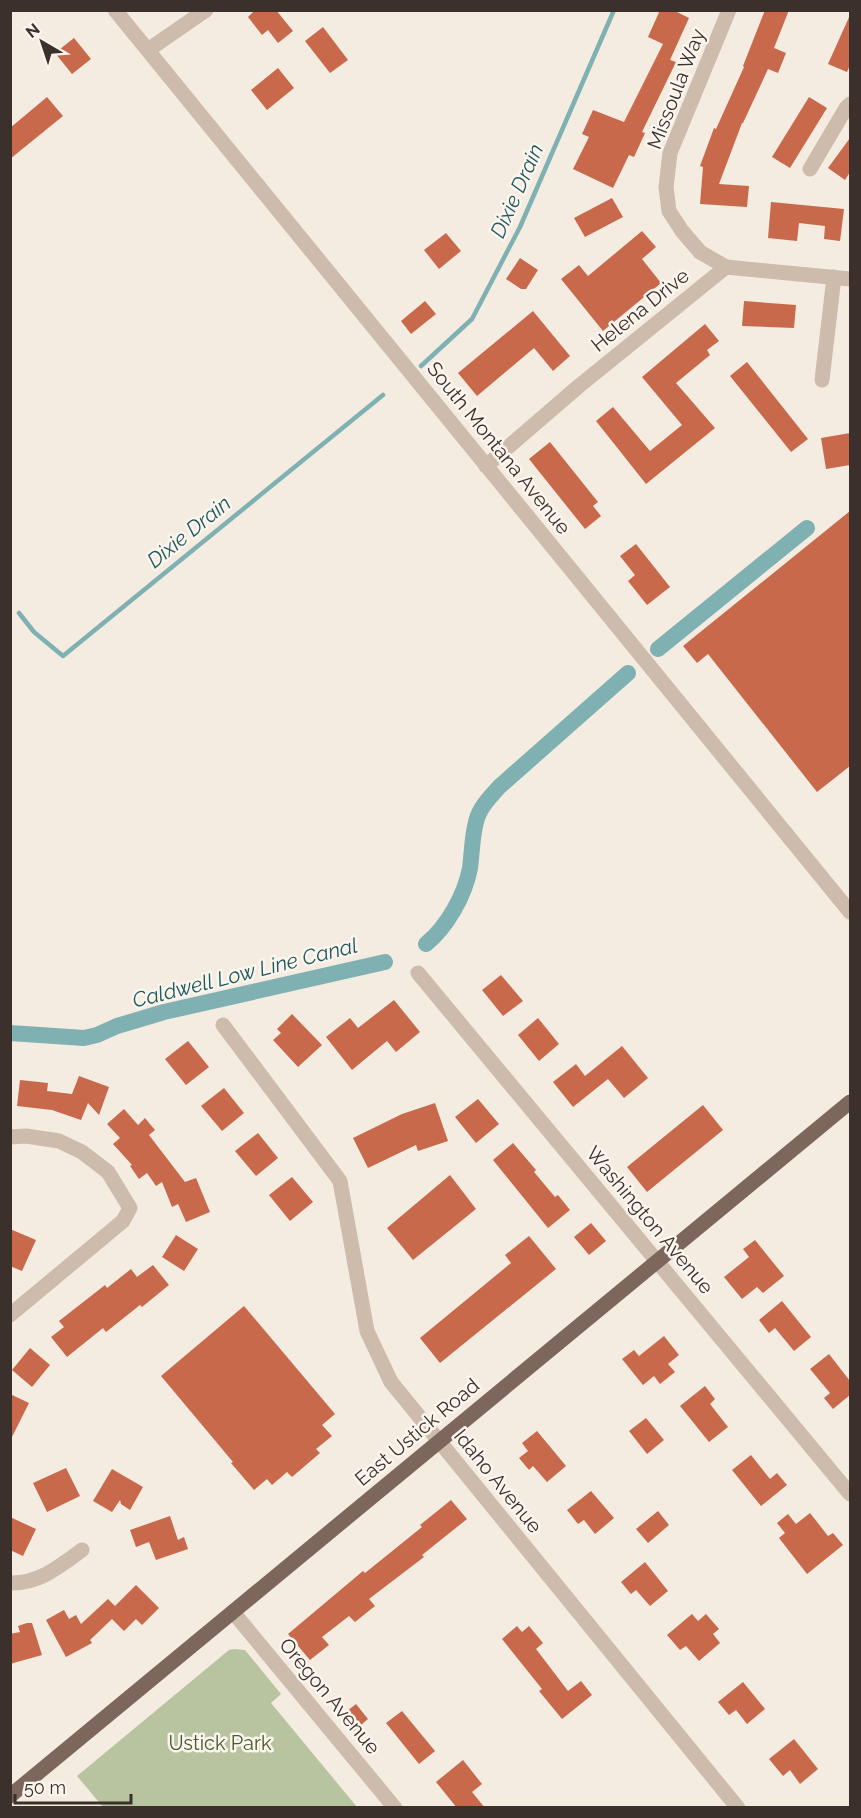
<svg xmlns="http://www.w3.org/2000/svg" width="861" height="1818" viewBox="0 0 861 1818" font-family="Raleway,sans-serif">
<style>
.green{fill:#b8c4a0}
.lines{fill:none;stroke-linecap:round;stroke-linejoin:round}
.stream{stroke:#7fb0b2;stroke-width:4.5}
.canal{stroke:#7fb0b2;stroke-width:16}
.building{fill:#c8694b}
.minor{stroke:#cdbbac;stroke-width:15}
.major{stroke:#7d675c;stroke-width:15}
.labels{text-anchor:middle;stroke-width:5;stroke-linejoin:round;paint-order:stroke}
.street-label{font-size:20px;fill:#3b302b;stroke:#fbf5ee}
.park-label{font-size:20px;fill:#4a5a2e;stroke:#fbf5ee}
.water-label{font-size:21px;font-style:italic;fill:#1f5a5e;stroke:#fbf5ee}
</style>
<rect width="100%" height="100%" fill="#f4ebe1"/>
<path class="green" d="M234,1649L245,1650L281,1694L271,1703L357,1807H103L77,1776L229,1650Z"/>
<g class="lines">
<path class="stream" d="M421,366L472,319L520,227L614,10
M19,613L34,632L63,656L383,395"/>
<path class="canal" d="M658,649L807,528
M426,944C447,927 465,895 470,868C472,853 472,837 476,822C479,808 490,797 499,787L628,673
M10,1033L84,1038L97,1035L117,1026L164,1012L385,962"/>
</g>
<path class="building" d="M255,10H276L293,31L278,43L268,30L262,35L248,17Z
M660,10H673L689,18L670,60L676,62L642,132L645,133L634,157L629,155L613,188L573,169L589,137L582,134L593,110L624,122L663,44L648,37Z
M765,10H789L774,48L786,53L778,73L768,69L743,123H742L719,184L749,186L747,207L700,204L703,167L700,166L714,128L716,129L744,67L743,66Z
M850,15V65L847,72L828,64Z
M323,27L348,60L330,73L305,41Z
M74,38L91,59L72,74L55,53Z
M278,68L294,88L267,110L251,90Z
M47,97L63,116L10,159V128Z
M809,97L827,108L790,168L772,157Z
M850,138V172L845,180L828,168Z
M612,198L623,217L585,237L574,218Z
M771,202L844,209L840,241L824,239L825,226L799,223L797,241L768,238Z
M642,231L656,247L642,259L661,283L603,331L561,279L579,265L588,276Z
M446,233L461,251L439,269L424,250Z
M520,258L538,270L526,289H521L506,279Z
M425,301L436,314L411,334L401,321Z
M744,301L796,305L794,328L742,326Z
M533,311L570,356L553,371L534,348L477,396L458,373Z
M705,324L719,341L707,350L710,355L676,383L715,428L646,484L596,421L613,407L650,451L682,425L642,377Z
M747,362L808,439L791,452L730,376Z
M850,433V465L826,469L821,438Z
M550,442L598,502L593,506L601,516L585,529L529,459Z
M850,511V766L817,792L708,654L697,663L683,646Z
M636,544L670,587L647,605L628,581L635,575L620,556Z
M501,975L523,1001L503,1016L482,990Z
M394,1000L420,1032L396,1052L387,1041L352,1070L326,1037L350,1018L358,1028Z
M292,1014L322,1045L298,1067L273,1040L281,1033L277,1029Z
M538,1018L559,1044L539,1061L518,1035Z
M188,1041L209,1067L186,1085L165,1059Z
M622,1046L648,1078L624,1098L608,1079L573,1107L553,1082L576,1064L585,1076Z
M79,1076L109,1087L99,1115L88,1103L81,1120L52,1110L17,1106L20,1080L48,1083L47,1091L72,1094Z
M224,1088L244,1113L222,1131L201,1106Z
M478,1099L499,1124L476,1143L455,1117Z
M435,1103L448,1141L418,1151L416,1145L368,1168L353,1138L402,1114Z
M703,1105L723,1130L647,1192L627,1167Z
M124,1109L138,1125L145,1118L155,1130L149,1135L185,1182L196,1178L210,1212L186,1222L178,1204L172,1207L162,1182L156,1186L147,1173L139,1179L130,1166L132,1165L113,1144L120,1138L107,1124Z
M258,1133L278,1158L256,1176L235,1151Z
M513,1143L536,1170L534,1172L555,1197L558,1195L570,1210L548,1228L493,1160Z
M450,1175L476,1209L413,1260L387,1228Z
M292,1177L313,1202L290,1221L269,1195Z
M591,1223L606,1241L589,1255L574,1237Z
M10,1229L36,1240L22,1271L10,1266Z
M176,1235L198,1249L184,1271L162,1257Z
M529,1236L556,1269L440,1363L420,1338L511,1263L505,1255Z
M755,1240L784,1276L763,1293L757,1287L742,1299L724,1277L749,1257L743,1249Z
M153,1265L169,1285L142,1307L140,1305L106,1332L103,1328L67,1357L51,1337L64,1327L59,1321L105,1285L107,1288L131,1269L137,1277Z
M782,1301L811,1337L794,1351L775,1328L769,1333L759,1320Z
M244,1306L335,1414L322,1425L332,1436L316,1449L320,1453L292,1477L287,1472L272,1485L267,1479L254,1490L231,1463L233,1462L161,1376Z
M664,1336L679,1355L668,1364L675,1372L660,1384L654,1376L643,1385L622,1359L634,1350L639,1356Z
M30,1348L50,1365L32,1387L12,1370Z
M829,1354L850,1381V1395L833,1409L824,1398L830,1393L810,1369Z
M705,1386L715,1399L710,1404L728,1427L709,1442L680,1406Z
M10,1394L29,1403L10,1441Z
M646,1418L664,1440L647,1454L629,1431Z
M537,1431L566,1466L547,1482L533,1466L529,1470L519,1458L528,1451L522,1443Z
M751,1455L770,1479L777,1473L787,1485L761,1506L732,1470Z
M66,1468L80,1496L47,1512L33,1483Z
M112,1469L143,1487L130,1510L121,1504L120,1500L112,1512L93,1501Z
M591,1491L614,1518L595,1534L584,1520L578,1524L567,1510Z
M451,1500L467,1519L422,1555L424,1557L369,1599L375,1606L355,1622L349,1616L322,1637L329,1645L310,1660L288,1634L363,1571L365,1573L422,1527L420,1525Z
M658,1511L669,1525L648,1543L636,1529Z
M810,1513L828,1536L833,1533L843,1545L807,1574L779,1538L785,1533L777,1523L788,1514L796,1524Z
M170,1516L178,1540L184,1537L188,1549L156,1560L149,1542L136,1547L130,1530Z
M10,1517L36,1529L23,1556L10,1550Z
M645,1562L668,1591L650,1606L636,1590L631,1594L621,1582Z
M136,1585L159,1608L142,1625L136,1619L124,1631L112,1619L90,1640L92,1643L66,1657L46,1620L64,1610L69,1619L76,1615L81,1624L108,1599L115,1606Z
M692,1614L698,1621L706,1614L719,1629L713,1634L720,1643L699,1661L686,1646L680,1650L667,1635Z
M27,1623H32L42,1655L10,1664V1634L20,1632L18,1626Z
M517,1626L522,1632L529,1626L543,1643L536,1649L568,1691L581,1681L592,1695L562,1719L539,1691L542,1689L502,1639Z
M743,1682L765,1709L747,1724L736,1710L729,1715L718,1702Z
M356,1704L368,1719L354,1731L342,1715Z
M402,1711L435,1751L419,1764L386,1723Z
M794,1739L818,1769L800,1784L790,1770L783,1776L769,1759Z
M463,1760L482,1784L472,1792L485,1808H457L436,1782Z"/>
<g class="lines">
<path class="minor" d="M115,10L850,912
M148,50L206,10
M810,169L846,108L850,104
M726,267L700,252L682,231L669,211L666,187L670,153L729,10
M822,380L834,277
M486,466L579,386L726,267L850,279
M418,973L850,1494
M223,1025L340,1181L367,1331L391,1382L738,1808
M10,1137L26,1136L59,1141L82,1152L108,1172L130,1208L123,1221L10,1315
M10,1583C39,1584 60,1566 82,1550
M233,1612L395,1808"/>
<path class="major" d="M10,1796L850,1102"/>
</g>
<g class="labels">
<g class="street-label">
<text transform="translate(676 89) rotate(-69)" y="7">Missoula Way</text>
<text transform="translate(640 310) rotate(-39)" y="7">Helena Drive</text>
<text transform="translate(499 448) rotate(51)" y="7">South Montana Avenue</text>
<text transform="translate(650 1220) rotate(50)" y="7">Washington Avenue</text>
<text transform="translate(417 1432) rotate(-40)" y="7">East Ustick Road</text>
<text transform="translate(498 1481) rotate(51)" y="7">Idaho Avenue</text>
<text transform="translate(330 1696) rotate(50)" y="7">Oregon Avenue</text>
</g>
<g class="park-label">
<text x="220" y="1750">Ustick Park</text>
</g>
<g class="water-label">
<text transform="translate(517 191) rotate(-66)" y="7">Dixie Drain</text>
<text transform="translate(189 532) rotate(-39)" y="7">Dixie Drain</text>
<text transform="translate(245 973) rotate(-14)" y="7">Caldwell Low Line Canal</text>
</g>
</g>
<rect width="861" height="1818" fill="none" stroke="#3b302b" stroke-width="24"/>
<g transform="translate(42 42) rotate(321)" stroke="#fbf5ee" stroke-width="4.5" paint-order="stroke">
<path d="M0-4.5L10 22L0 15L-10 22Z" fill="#3b302b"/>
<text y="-9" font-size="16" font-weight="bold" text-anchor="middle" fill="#3b302b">N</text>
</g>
<path d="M15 1794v9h116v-9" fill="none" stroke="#3b302b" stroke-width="3"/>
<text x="24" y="1794" font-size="18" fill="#3b302b" stroke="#fbf5ee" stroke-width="4.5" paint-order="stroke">50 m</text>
</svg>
